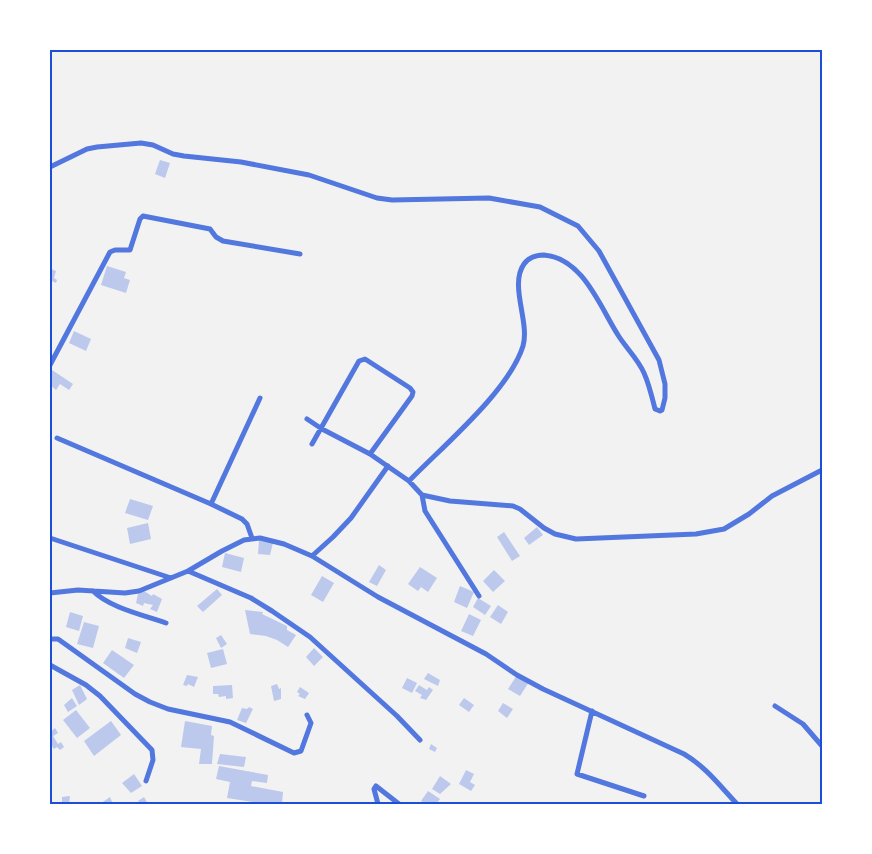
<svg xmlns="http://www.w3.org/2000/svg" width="872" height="854" viewBox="0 0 872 854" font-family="Barlow,sans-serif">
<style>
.building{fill:#bdc9ec}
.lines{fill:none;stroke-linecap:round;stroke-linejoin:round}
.minor{stroke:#5277de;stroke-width:5}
.neatline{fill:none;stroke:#1d4ed8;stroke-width:2}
</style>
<rect width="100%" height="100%" fill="#f2f2f2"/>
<path class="building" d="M160,160L170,163L165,178L155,174Z
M107,266L126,272L124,278L130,280L126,293L101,285Z
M51,269L56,271L54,278L57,280L56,283L52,281V283H50Z
M74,331L91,339L86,351L69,343Z
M52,370L73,384L69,390L60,384L56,390L50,385V374Z
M130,499L153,506L148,520L125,513Z
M148,523L151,539L130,544L127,528Z
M537,527L543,535L529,545L524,538Z
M504,532L520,556L512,561L497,537Z
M259,540L273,543L270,555L258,554Z
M225,553L244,558L241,572L222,567Z
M379,565L386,570L377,586L369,582Z
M420,567L437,578L428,592L421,587L418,591L408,584Z
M494,570L505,581L493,592L483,581Z
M322,576L334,583L323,602L311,595Z
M460,586L474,592L467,608L454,602Z
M217,589L222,595L203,612L197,606Z
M144,591L152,596L153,594L162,599L157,612L150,609L153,605L144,603L143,606L136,603L138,594Z
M478,598L491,606L485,615L473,607Z
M498,605L508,612L501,624L490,617Z
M245,610L263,612L262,614L287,626V630L296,635L288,647L277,640L266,636L250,634Z
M70,612L83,616L79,631L66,627Z
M469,614L481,620L473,636L461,631Z
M84,622L99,626L93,648L77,644Z
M221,635L227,644L221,648L216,638Z
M128,638L141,642L137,653L125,648Z
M314,648L323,657L314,666L306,657Z
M223,649L227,664L211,668L207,653Z
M112,650L134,665L124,678L103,663Z
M428,673L440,680L438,686L424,679Z
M187,675L198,677L194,687L188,684L187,686L183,685Z
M517,675L529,682L520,696L508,689Z
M407,678L417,683L412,693L402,688Z
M277,684L279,689L281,688V699L274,701L271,686Z
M80,685L87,699L79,705L72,690Z
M232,685L233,698L226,699V696L219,697L218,694H213V686Z
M419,685L427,690L429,687L433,690L426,700L420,698L422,695L415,691Z
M300,687L309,693L305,699L298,696L300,694L297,692Z
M72,698L77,706L68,712L64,705Z
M464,698L474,705L469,712L459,705Z
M503,703L513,709L507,718L498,711Z
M249,707L253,709L246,723L237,720L242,708L247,709Z
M76,710L90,728L77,738L63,720Z
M111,721L121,735L94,756L84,741Z
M185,721L212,726L211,735L214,736L212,764H199L201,749L181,747Z
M55,728L58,733L53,736L58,744L61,742L64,747L60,750L57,747L54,749L50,743V732Z
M431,744L437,748L435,752L429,749Z
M220,754L246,757L244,767L217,764Z
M219,766L268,775L267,783L252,781L251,786L283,792L282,804H266L227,798L230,782L216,779Z
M466,770L474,774L470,782L475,785L471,791L459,784Z
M134,774L142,786L131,793L122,783Z
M440,776L451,784L440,794L432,789Z
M428,791L440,799L436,804H426L421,801Z
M70,796L69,804H62V797Z
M110,797L113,804H100Z
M144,797L148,804H140L138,801Z"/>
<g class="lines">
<path class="minor" d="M50,167L87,149L97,147L141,143L153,145L173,154L184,156L241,162L309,175L377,198L392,200L489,198L540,207L578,226L599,251L659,360L665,384V398L662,410L660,411L655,409C652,397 649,384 644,373C638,359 626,348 618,335C600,307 583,258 544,255C536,255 529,257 524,264C509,285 530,322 523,346C509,391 443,446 409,481
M50,365L110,252L115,250H130L140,219L143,216L210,229L216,237L223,241L300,254
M307,419L322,429L370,454
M57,438L211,504L242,519L247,524L252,538
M312,444L359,361L365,359L410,388L413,392L412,396L370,454L409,481L422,495L450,501L513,506L520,509L544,528L555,534L576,539L696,534L724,529L749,514L772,496L822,470
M422,495L425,511L479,596
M211,504L260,398
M50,538L171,578
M312,556L333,537L351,518L388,466
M188,571L251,598L272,611L310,637L397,716L420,740
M93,591C110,608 144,615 166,623
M50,593L78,590L125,593L139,591L188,571L222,551L244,540L260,538L284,544L312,556L378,597L486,654L517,675L543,689L684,754C706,767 720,786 737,804
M50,639H58L135,694L150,702L168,709L230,722L294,753L301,751L311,723L307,715
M50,665L86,685L100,696L152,750L153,760L146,781
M775,706L803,724L822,746
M592,711L577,774L644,796
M378,804L374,789L376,786L399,804"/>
</g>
<rect width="872" height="854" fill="none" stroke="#ffffff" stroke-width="102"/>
<rect x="51" y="51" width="770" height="752" class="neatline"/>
</svg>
